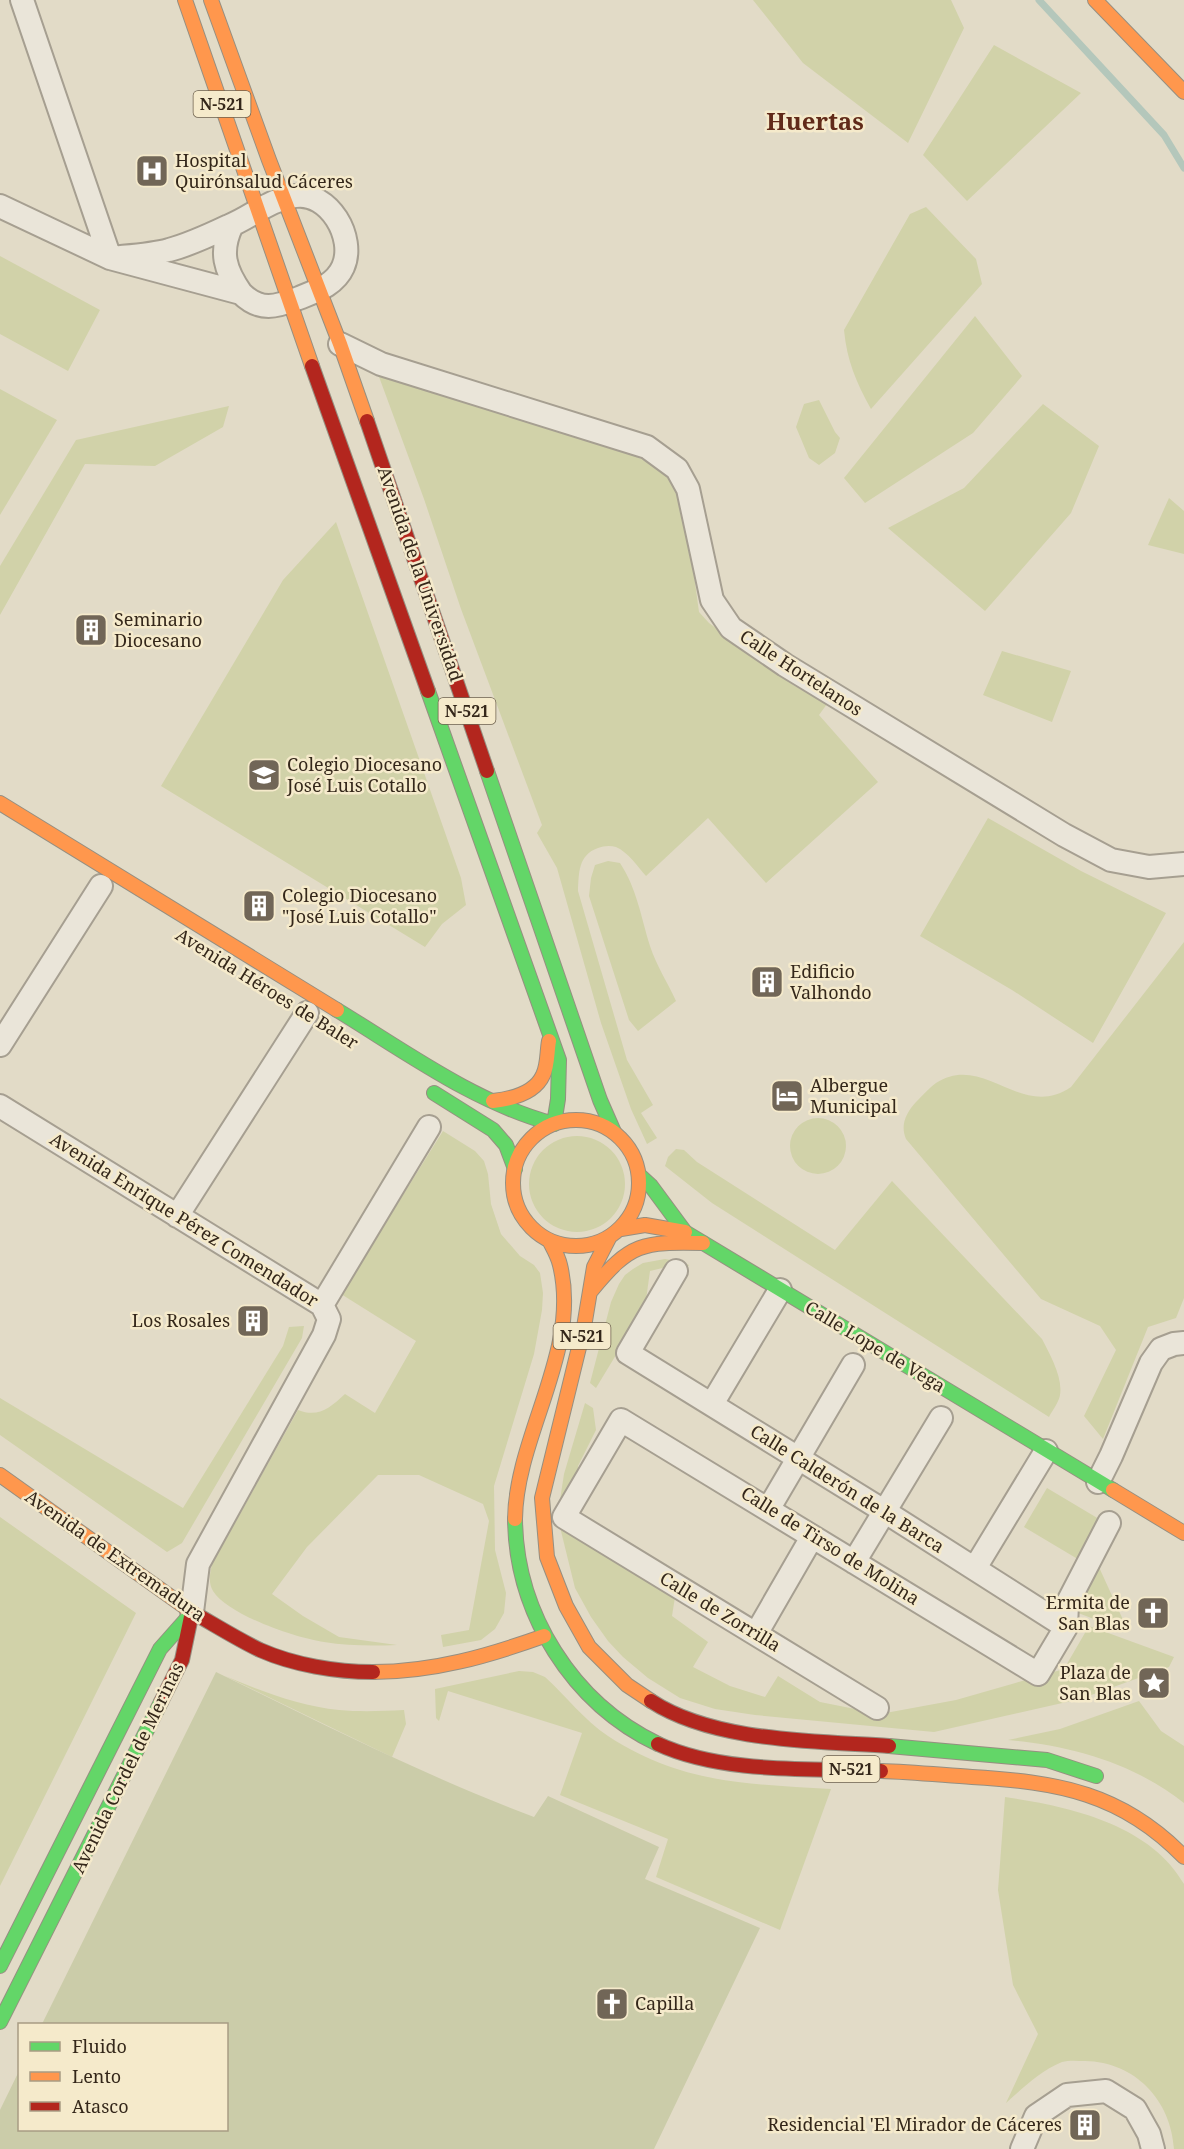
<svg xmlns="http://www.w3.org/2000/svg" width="1184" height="2149" viewBox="0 0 1184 2149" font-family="'Noto Serif',serif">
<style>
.green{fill:#d1d2a9}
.cemetery{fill:#cbcca9}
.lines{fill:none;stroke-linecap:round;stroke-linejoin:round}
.stream{stroke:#b4c7bb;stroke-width:7}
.street-casing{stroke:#a69f91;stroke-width:26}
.fast-casing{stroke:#968f81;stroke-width:16}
.slow-casing{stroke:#968f81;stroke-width:16}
.jam-casing{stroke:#968f81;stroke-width:16}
.street{stroke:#eae5d9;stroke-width:22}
.fast{stroke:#63d668;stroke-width:14}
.slow{stroke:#ff974d;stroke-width:14}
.jam{stroke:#b3261e;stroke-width:14}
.labels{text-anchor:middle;stroke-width:5;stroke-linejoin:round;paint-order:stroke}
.shield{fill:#f5eacb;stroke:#6e624f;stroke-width:1.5}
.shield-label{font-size:16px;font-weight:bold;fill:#34271a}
.poi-label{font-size:18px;fill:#34271a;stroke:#f5eacb;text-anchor:start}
.street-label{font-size:18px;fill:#34271a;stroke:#f5eacb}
.district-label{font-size:24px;font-weight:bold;fill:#612a19;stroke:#f5eacb}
</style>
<rect width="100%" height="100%" fill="#e2dbc7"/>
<path class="green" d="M753,0H951L964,28L908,143L803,63Z
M994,45L1081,93L967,201L923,155Z
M926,207L976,259L982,284L871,409C856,382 847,361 844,330L910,214Z
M0,256L100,310L68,371L0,334Z
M975,316L1022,376L973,433L865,503L844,478Z
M378,374L621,449L659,468L674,485L681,501L688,531L699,612L709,623L793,685L827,704L819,715L878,782L766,883L708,818L646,876C638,867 628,852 616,847C610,845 603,846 598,848C578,855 579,873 578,891L627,1060L653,1105L641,1113L657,1138L647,1144L631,1109L601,1023L557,868L537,833L542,825L461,609L424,499Z
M0,389L57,420L0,515Z
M819,400L835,432L840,438L835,453L819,465L809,458L796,427L804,404Z
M1043,404L1099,446L1071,513L985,611L888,528L964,488Z
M229,406L223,427L155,466L85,464L0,615V566L76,440Z
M1169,498L1184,511V554L1148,545Z
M336,522L461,878L466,905L442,924L425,947L161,786L283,580Z
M1002,651L1071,671L1052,722L983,695Z
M988,818L1081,871L1166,913L1093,1043L1012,990L920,936Z
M608,861L620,863C637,889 641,917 650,946C656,965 668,983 676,1001L638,1031L629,1020L589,896L591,878L595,865Z
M1184,942V1298L1176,1318L1148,1327L1103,1439L1084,1416L1116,1350L1100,1326L1041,1299L906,1139C900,1125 906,1113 916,1102C922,1096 929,1088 936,1083C984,1052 1021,1121 1071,1087Z
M790 1146a28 28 0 1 1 56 0a28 28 0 1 1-56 0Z
M443,1131L475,1151L484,1161L488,1174L491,1204L501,1234L520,1256L534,1265L540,1273L543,1293L542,1310L534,1354L494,1486L495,1550L506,1593L504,1613L495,1629L481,1640L443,1647L441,1635L469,1630L489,1521L483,1504L419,1475H378L307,1547L272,1594L303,1616L339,1637L397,1645C373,1646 348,1646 324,1642C296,1638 228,1615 213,1591C208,1583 210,1573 212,1564L298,1410C318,1418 330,1408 345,1394L375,1413L416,1341L341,1294Z
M529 1184a48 48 0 1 1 96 0a48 48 0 1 1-96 0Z
M676,1149L684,1150L697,1162L835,1250L892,1181L1042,1339C1050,1355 1063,1377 1060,1395C1059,1402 1052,1411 1049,1417L712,1203L665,1166L668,1157Z
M665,1259L682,1262L689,1265L686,1270L671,1266L650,1271L645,1307L596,1388L590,1383L611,1302L619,1284L625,1275L633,1269L643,1263Z
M304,1326L302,1338L182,1543L167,1552L0,1435V1398L183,1508L283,1346L289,1327Z
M585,1403L593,1408L596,1430L578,1466L580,1478L558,1513L564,1474Z
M1047,1488L1099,1519L1081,1561L1024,1527Z
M0,1517L136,1613L0,1886Z
M559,1523L675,1597L672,1616L708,1642L693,1667L730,1686L765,1697L778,1676L820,1702L880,1714L956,1700L1064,1669L1089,1626L1174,1657L1169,1667L1080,1699L934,1732L755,1715L715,1709L680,1698L648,1678L623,1657L608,1641L591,1617L575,1588Z
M1098,1565L1124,1622L1120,1629L1073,1611Z
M519,1671L533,1672L545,1677C566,1696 584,1720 608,1736C681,1784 748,1784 831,1789L780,1930L656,1877L668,1839L560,1795L582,1733L448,1691L439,1721L436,1718L435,1689Z
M225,1676C261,1691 300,1706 339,1710C361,1712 382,1711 404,1710L406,1724L392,1757Z
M1139,1701L1161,1731L1184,1746V1803C1133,1763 1072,1746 1008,1740L1060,1729Z
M1005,1797C1068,1806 1150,1824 1184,1884V2149H1174C1171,2100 1135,2062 1085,2061C1078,2061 1069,2060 1062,2062C1040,2071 1024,2087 1006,2103L1038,2034L1013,1985L998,1890Z"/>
<path class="cemetery" d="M216,1672C321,1723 425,1776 534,1817L548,1796L659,1847L645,1879L760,1928L654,2149H0V2110L19,2071L20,2130H226V2024H42Z"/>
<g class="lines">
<path class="stream" d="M1039,0L1164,135L1184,168"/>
<g class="street-casing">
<path id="street" d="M22,0L110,258
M0,206L110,258L241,293C260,312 276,307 299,298C316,291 335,285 343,267C356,238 329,191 295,196C268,200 252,217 229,226C210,235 189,245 169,250C151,255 129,256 110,258
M232,225C219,252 225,270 241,293
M340,344L381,364L647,447L677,469L688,489L712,600L731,628L785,665L1064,835L1111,860L1149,867L1184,864
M0,1045L101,886
M0,1106L322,1305L329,1319L324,1335L198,1564L192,1612
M177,1216L307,1013
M676,1271L628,1353L884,1511L1066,1627
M322,1305L429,1127
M712,1404L780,1290
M1098,1482L1111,1456L1151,1363L1161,1349L1174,1344L1184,1343
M769,1508L853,1365
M854,1562L941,1418
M975,1568L1046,1451
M756,1634L812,1537
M877,1708L564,1517L621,1420L1038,1674L1066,1627L1067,1604L1109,1523
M1022,2149L1036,2116L1067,2095L1106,2091L1135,2109L1149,2134L1153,2149"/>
</g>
<g class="fast-casing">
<path id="fast" d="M428,691L559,1060L558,1099L554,1124
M487,771L600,1100L614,1132
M337,1010C406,1052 475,1103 554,1124
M434,1093L493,1130L506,1145L515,1169
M639,1175L651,1186L685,1232L1113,1490
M515,1519C516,1613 572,1703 658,1744
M889,1746L1047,1760L1096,1776
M0,1966L160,1649L191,1614
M0,2022L161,1702"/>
</g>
<g class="slow-casing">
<path id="slow" d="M185,0L312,366
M211,0L269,160L340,344L367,421
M1095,0L1184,92
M0,803L337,1010
M493,1101C511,1099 535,1093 543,1075C548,1065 547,1052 549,1041
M513 1183a63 63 0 1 1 126 0a63 63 0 1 1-126 0Z
M621,1229L645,1225L685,1232
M609,1238L594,1267L584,1327L542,1498L547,1557L566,1606L589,1647L627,1685L651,1701
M591,1291C631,1242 642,1242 703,1243
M0,1475L192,1612
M1113,1490L1184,1533
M515,1519C516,1435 581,1351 560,1265C558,1256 553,1248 549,1240
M373,1672C433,1672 488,1656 544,1636
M881,1771C912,1772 942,1775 972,1777C1058,1782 1122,1793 1184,1857"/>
</g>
<g class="jam-casing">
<path id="jam" d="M312,366L428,691
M367,421L487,771
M192,1612C215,1625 237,1639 260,1650C294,1665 336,1672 373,1672
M651,1701C714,1742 815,1741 889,1746
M161,1702L182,1660L192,1612
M658,1744C723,1774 810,1768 881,1771"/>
</g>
<use href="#street" class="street"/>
<use href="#fast" class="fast"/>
<use href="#slow" class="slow"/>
<use href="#jam" class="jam"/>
</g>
<defs>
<g id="hospital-square" transform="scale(1.725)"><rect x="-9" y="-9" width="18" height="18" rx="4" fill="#716657" stroke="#f5eacb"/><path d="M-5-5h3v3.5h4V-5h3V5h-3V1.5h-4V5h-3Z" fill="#fff"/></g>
<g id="building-square" transform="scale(1.725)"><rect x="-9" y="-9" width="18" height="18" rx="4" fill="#716657" stroke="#f5eacb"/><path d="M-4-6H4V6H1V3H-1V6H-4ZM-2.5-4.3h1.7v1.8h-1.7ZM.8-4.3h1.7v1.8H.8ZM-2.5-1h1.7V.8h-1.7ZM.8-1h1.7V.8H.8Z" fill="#fff"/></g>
<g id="school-square" transform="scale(1.725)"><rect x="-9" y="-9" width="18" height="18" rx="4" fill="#716657" stroke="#f5eacb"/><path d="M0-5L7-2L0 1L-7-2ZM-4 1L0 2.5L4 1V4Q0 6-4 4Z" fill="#fff"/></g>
<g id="hotel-square" transform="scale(1.725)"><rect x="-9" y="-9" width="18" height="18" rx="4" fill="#716657" stroke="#f5eacb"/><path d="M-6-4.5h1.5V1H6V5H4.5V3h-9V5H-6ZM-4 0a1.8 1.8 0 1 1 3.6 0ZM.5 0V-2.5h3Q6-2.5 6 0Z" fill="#fff"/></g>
<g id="church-square" transform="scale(1.725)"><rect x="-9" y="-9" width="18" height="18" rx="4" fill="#716657" stroke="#f5eacb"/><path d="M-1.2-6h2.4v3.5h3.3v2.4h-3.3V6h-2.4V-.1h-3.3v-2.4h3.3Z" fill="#fff"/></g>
<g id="sight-square" transform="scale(1.725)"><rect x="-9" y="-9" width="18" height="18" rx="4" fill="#716657" stroke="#f5eacb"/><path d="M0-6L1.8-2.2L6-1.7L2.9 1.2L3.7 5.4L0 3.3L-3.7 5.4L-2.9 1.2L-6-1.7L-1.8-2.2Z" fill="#fff"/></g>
</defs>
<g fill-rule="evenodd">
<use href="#hospital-square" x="152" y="171"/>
<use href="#building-square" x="91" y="630"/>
<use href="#school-square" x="264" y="775"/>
<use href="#building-square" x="259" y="906"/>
<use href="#building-square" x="767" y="982"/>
<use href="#hotel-square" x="787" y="1096"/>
<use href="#building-square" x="253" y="1321"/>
<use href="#church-square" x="1153" y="1613"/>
<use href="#sight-square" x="1154" y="1683"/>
<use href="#church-square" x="612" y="2004"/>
<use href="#building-square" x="1085" y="2125"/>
</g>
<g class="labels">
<g class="shield">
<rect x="193.5" y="91" width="57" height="26" rx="4.5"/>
<rect x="438.5" y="698" width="57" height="26" rx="4.5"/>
<rect x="553.5" y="1323" width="57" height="26" rx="4.5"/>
<rect x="822.5" y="1756" width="57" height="26" rx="4.5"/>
</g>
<g class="shield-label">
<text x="222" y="110">N-521</text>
<text x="467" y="717">N-521</text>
<text x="582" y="1342">N-521</text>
<text x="851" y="1775">N-521</text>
</g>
<g class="poi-label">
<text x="175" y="167">Hospital<tspan x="175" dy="21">Quirónsalud Cáceres</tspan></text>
<text x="114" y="626">Seminario<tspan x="114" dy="21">Diocesano</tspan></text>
<text x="287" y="771">Colegio Diocesano<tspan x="287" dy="21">José Luis Cotallo</tspan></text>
<text x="282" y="902">Colegio Diocesano<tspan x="282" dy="21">"José Luis Cotallo"</tspan></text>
<text x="790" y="978">Edificio<tspan x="790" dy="21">Valhondo</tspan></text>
<text x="810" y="1092">Albergue<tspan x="810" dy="21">Municipal</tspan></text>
<text x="230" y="1327" text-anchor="end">Los Rosales</text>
<text x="1130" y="1609" text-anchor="end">Ermita de<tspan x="1130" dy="21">San Blas</tspan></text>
<text x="1131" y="1679" text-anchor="end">Plaza de<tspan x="1131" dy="21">San Blas</tspan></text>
<text x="635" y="2010">Capilla</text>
<text x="1062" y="2131" text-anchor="end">Residencial 'El Mirador de Cáceres</text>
</g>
<g class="street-label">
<text transform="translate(420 574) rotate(71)" y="6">Avenida de la Universidad</text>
<text transform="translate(801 673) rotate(33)" y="6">Calle Hortelanos</text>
<text transform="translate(267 989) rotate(32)" y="6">Avenida Héroes de Baler</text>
<text transform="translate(184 1220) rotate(32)" y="6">Avenida Enrique Pérez Comendador</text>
<text transform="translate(875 1347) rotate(31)" y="6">Calle Lope de Vega</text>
<text transform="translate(847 1489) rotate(32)" y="6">Calle Calderón de la Barca</text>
<text transform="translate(830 1546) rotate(32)" y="6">Calle de Tirso de Molina</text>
<text transform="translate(115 1556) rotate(35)" y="6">Avenida de Extremadura</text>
<text transform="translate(720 1612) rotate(31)" y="6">Calle de Zorrilla</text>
<text transform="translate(128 1768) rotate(-64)" y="6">Avenida Cordel de Merinas</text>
</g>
<g class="district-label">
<text x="815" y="130">Huertas</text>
</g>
</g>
<rect x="18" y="2023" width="210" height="108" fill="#f5eacb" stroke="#a89c84" stroke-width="1.5"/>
<rect x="30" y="2042" width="30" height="9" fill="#63d668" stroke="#a89c84" stroke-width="1.5"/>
<text x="72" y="2053" font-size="18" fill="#34271a">Fluido</text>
<rect x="30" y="2072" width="30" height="9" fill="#ff974d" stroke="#a89c84" stroke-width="1.5"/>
<text x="72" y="2083" font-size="18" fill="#34271a">Lento</text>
<rect x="30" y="2102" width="30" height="9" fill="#b3261e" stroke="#a89c84" stroke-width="1.5"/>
<text x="72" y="2113" font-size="18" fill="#34271a">Atasco</text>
</svg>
